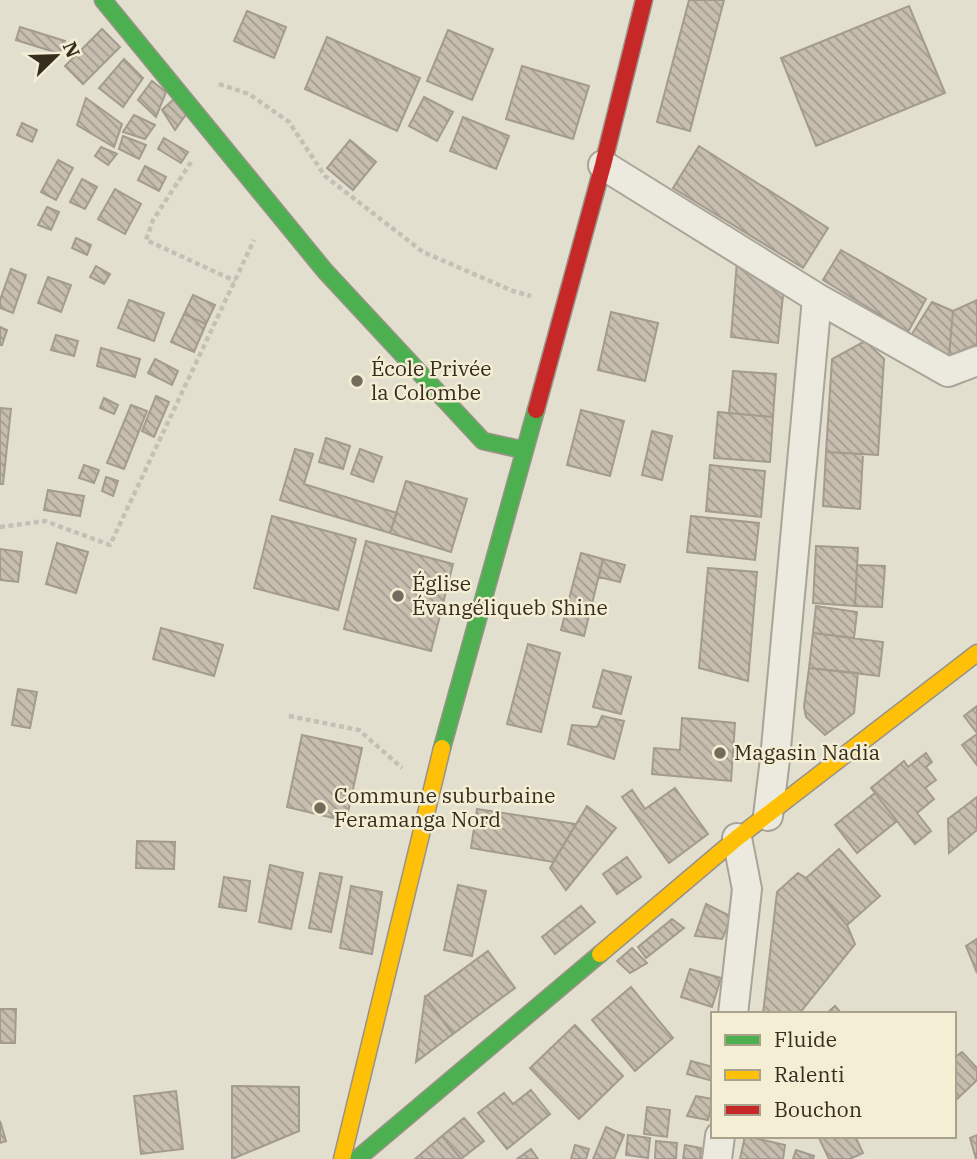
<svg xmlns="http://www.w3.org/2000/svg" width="977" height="1159" viewBox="0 0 977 1159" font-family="'IBM Plex Serif',serif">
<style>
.building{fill:url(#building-back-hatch);stroke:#a39b8d;stroke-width:2}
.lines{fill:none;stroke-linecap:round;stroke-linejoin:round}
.street-casing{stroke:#a8a497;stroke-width:32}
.fast-casing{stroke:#989386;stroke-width:19}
.slow-casing{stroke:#989386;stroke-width:19}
.jam-casing{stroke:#989386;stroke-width:19}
.path{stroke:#c4c0b6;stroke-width:4.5;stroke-dasharray:5 3.5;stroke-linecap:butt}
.street{stroke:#ece9df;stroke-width:28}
.fast{stroke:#4caf50;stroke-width:16}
.slow{stroke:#ffc107;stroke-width:16}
.jam{stroke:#c62828;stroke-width:16}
.poi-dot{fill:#736b5c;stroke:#f4eed4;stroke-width:2.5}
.labels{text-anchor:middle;stroke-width:5;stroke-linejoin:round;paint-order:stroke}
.poi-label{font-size:21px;fill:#372d1f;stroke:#f4eed4;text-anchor:start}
</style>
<defs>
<pattern id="building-back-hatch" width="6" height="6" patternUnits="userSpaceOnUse" patternTransform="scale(1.75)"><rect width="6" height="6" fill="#c7beaf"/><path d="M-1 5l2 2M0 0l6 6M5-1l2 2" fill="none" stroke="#a29b8e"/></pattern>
</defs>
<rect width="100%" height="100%" fill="#e3dfce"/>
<path class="building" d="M689,0H724L690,131L657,122Z
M909,6L945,93L816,146L781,58Z
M247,11L286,27L274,58L234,41Z
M20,27L65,41L61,54L16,40Z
M102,29L120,47L83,84L65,66Z
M448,30L493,49L472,100L427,81Z
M327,37L420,78L397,131L305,89Z
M124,59L143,78L123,107L99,88Z
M522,66L589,86L573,139L506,119Z
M152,81L166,92L156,117L138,100Z
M424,97L453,112L437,141L409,126Z
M86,98L122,124L114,147L77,125Z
M174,99L187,113L175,130L162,110Z
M134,115L155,125L145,139L123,132Z
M463,117L509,136L496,169L450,151Z
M22,123L37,130L32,142L17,135Z
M123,136L146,145L139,159L119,149Z
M164,138L188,152L181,163L158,149Z
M350,140L376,162L353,190L327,168Z
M699,146L828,228L803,268L673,188Z
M101,147L117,154L108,165L95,156Z
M58,160L73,168L56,200L41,192Z
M145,166L166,177L159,191L138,180Z
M82,179L97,187L85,209L70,202Z
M115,189L141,204L125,234L98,219Z
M47,207L59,212L51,230L38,225Z
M76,238L91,245L87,255L72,248Z
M841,250L926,299L908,332L823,280Z
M737,261L784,286L778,343L731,337Z
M96,266L110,274L104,284L90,277Z
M11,269L26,275L13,313L0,308V300Z
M48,277L71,285L61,312L38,303Z
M193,295L215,305L206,324L184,314Z
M129,300L164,313L154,341L118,328Z
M977,300V344L949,356L953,311Z
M932,302L953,311L949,356L912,334Z
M611,312L658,323L645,381L598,370Z
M184,314L206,324L194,352L171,342Z
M0,327L7,330L2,345H0Z
M56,335L78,341L74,356L51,350Z
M865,341L884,359L878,455L826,452L832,359Z
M101,348L140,359L135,377L97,366Z
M155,359L178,371L172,385L148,373Z
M733,371L776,374L773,417L729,413Z
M156,396L169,402L154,437L142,431Z
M104,398L118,405L114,414L100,408Z
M131,405L147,411L124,469L107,463Z
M0,408L11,409L3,484H0Z
M581,410L624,421L610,476L567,465Z
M718,412L773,417L770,462L714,458Z
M652,431L672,436L662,480L642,475Z
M326,438L350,446L343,469L319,462Z
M295,449L313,454L304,484L397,513L390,533L280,500Z
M360,449L382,457L373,482L351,474Z
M826,452L863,454L860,509L823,506Z
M84,465L99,470L94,483L79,478Z
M710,465L765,471L761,517L706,511Z
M106,477L118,481L113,496L102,491Z
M406,481L467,499L451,552L390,533Z
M48,490L84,496L80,516L44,510Z
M272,516L356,539L338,610L254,588Z
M691,516L759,523L755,560L687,552Z
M366,541L453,564L431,651L344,629Z
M57,543L88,552L76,593L46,584Z
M816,546L858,548L855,606L813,603Z
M0,549L22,552L18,582L0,580Z
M581,553L603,559L584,636L561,630Z
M603,559L625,565L620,582L599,577Z
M857,565L885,566L882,607L855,606Z
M708,568L757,572L748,681L699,668Z
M816,606L857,612L854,638L813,633Z
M161,628L223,645L214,676L153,659Z
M813,633L883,642L879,676L809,668Z
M528,644L560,653L541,732L507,724Z
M809,668L858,673L854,713L825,735L806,717L804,707Z
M603,670L631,677L621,714L593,707Z
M18,689L37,692L30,728L12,725Z
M977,706V733L964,716Z
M602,716L624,721L614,759L568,744L572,725L597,727Z
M682,718L735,723L731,781L652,774L654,748L680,750Z
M977,734V765L962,745Z
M302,735L362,748L346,821L287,807Z
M926,753L932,762L926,767L936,780L925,788L934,799L917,813L931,831L915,844L871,788L904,761L908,767Z
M675,788L708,834L669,863L622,797L632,790L645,809Z
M875,793L897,821L857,853L835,825Z
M977,797V830L949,853L948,819Z
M587,806L616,828L566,890L550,868Z
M477,809L576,824L553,862L471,848Z
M137,841L175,842L174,869L136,868Z
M839,849L880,896L847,925L806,878Z
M627,857L641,877L617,894L603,874Z
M270,865L303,873L291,929L259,922Z
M320,873L342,877L331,932L309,928Z
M798,873L806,878L847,925L855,944L799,1014H763L777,892Z
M224,877L250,881L246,911L219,907Z
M458,885L486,891L472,956L444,950Z
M351,886L382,892L372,954L340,948Z
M706,904L732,917L722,939L695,936Z
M581,906L595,922L555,954L542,937Z
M672,919L684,928L646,958L638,947Z
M977,939V973L966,946Z
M632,948L647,963L630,973L617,961Z
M488,951L515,988L453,1034L425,997Z
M690,969L721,978L712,1007L681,997Z
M631,987L673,1038L635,1071L592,1020Z
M425,997L453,1034L416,1062Z
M835,1006L842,1014H826Z
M0,1009H16L15,1043H0Z
M575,1025L623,1076L579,1119L530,1068Z
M962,1052L977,1068V1080L954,1102V1058Z
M691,1061L713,1067V1081L687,1074Z
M232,1086L299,1087V1131L232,1159Z
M531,1090L550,1114L507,1149L478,1113L504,1093L513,1104Z
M176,1091L183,1149L141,1154L134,1096Z
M696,1096L713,1099L708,1120L687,1116Z
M647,1107L670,1110L667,1137L644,1134Z
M464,1118L484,1141L461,1159L442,1136Z
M0,1121L6,1141L0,1143Z
M606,1127L624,1135L614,1159H593Z
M628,1135L650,1138L648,1158L626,1155Z
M977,1135V1159H976L970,1138Z
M442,1136L461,1159H415Z
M745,1136L785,1145L783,1159H740Z
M818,1136H855L863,1153L850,1159H829Z
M656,1141L677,1143L676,1159H655Z
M575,1145L589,1149L586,1159H571Z
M685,1145L701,1148L700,1159H683Z
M531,1149L538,1159H517Z
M796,1150L814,1156L813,1159H793Z"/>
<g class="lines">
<g class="street-casing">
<path id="street" d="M603,165L817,298L948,372L977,361
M768,816L775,759L817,298
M733,1014L747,889L737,838
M717,1159L720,1136"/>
</g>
<g class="fast-casing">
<path id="fast" d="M103,0L325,271L483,441L524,450
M442,748L536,410
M357,1159L600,954"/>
</g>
<g class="slow-casing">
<path id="slow" d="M600,954L737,838L977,653
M342,1159L442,748"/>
</g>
<g class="jam-casing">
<path id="jam" d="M536,410L603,165L644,0"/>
</g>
<path class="path" d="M219,84L249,94L289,122L325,176L423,252L513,291L531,296
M191,162L153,220L146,240L235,281
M0,527L45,521L110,545L254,240
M289,716L359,730L402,768"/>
<use href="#street" class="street"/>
<use href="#fast" class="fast"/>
<use href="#slow" class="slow"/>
<use href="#jam" class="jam"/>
</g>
<g class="poi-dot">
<circle cx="357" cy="381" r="7"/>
<circle cx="398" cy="596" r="7"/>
<circle cx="720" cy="753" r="7"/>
<circle cx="320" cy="808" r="7"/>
</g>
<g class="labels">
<g class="poi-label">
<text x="371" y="376">École Privée<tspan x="371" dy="24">la Colombe</tspan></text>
<text x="412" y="591">Église<tspan x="412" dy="24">Évangéliqueb Shine</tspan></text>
<text x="734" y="760">Magasin Nadia</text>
<text x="334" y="803">Commune suburbaine<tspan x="334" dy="24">Feramanga Nord</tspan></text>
</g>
</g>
<rect x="711" y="1012" width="245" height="126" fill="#f4eed4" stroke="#a8a18c" stroke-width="2"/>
<rect x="725" y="1035" width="35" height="10" fill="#4caf50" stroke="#a8a18c" stroke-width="2"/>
<text x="774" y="1047" font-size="21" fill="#372d1f">Fluide</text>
<rect x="725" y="1070" width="35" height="10" fill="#ffc107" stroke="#a8a18c" stroke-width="2"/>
<text x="774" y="1082" font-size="21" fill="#372d1f">Ralenti</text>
<rect x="725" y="1105" width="35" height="10" fill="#c62828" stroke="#a8a18c" stroke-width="2"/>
<text x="774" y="1117" font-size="21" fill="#372d1f">Bouchon</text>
<g transform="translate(56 56) rotate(67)" stroke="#f4eed4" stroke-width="5" paint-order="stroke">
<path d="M0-5L12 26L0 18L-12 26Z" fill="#372d1f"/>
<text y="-10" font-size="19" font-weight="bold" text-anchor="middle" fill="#372d1f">N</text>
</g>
</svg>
